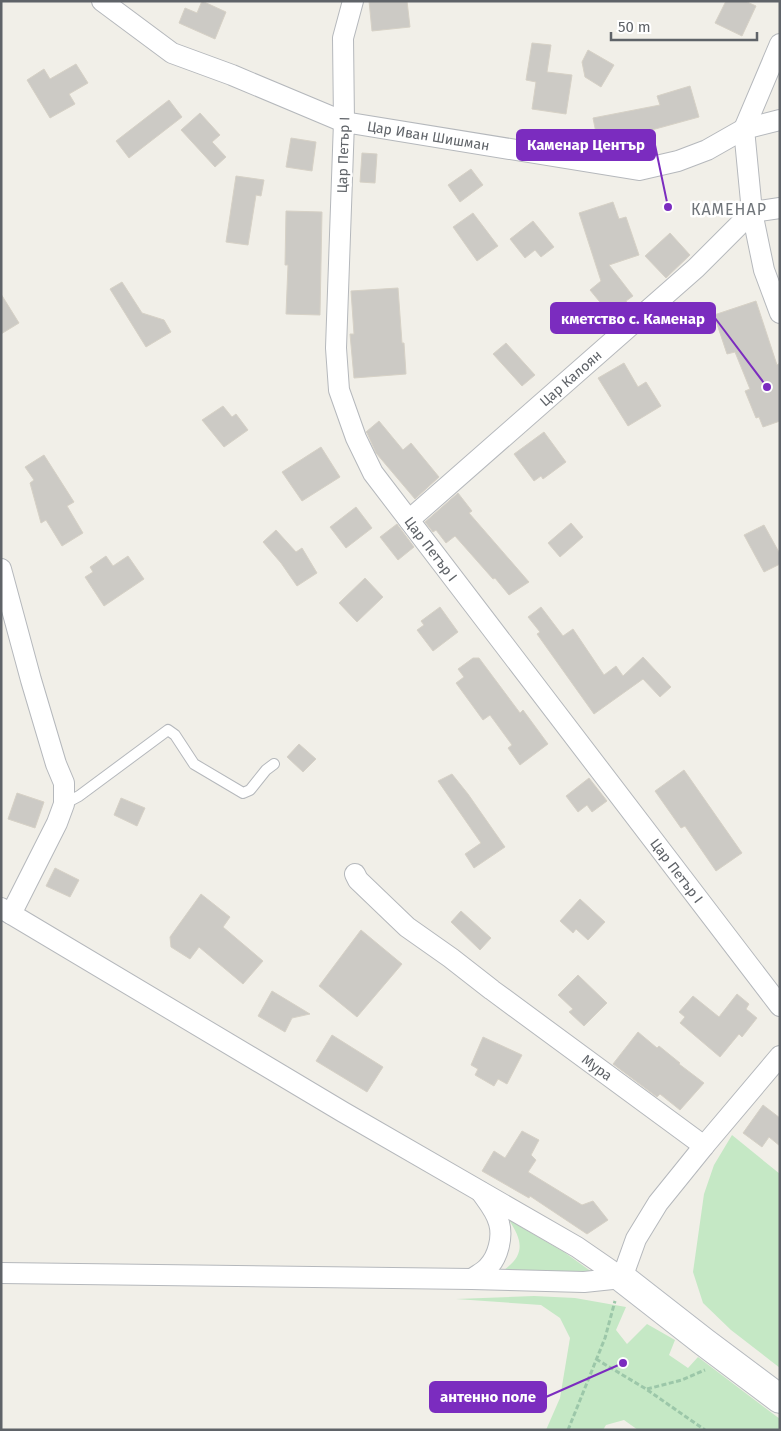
<svg xmlns="http://www.w3.org/2000/svg" width="781" height="1431" viewBox="0 0 781 1431" font-family="'Fira Sans',sans-serif">
<style>
.green{fill:#c5e8c5}
.building{fill:#cccac5;stroke:#d6d1c6}
.lines{fill:none;stroke-linecap:round;stroke-linejoin:round}
.lane-casing{stroke:#b5b8bc;stroke-width:12}
.street-casing{stroke:#b5b8bc;stroke-width:22}
.secondary-casing{stroke:#b6babf;stroke-width:30}
.path{stroke:#9cc7a9;stroke-width:3;stroke-dasharray:5 2.5;stroke-linecap:butt}
.lane{stroke:#fff;stroke-width:10}
.street{stroke:#fff;stroke-width:20}
.secondary{stroke:#fff;stroke-width:28}
.labels{text-anchor:middle;stroke-width:5;stroke-linejoin:round;paint-order:stroke}
.street-label{font-size:14px;fill:#5f6368;stroke:#fff}
.quarter-label{font-size:16px;letter-spacing:1px;fill:#70757a;stroke:#fff}
.leader{fill:none;stroke:#7b2cbf;stroke-width:2}
.callout-dot{fill:#7b2cbf;stroke:#fff;stroke-width:2}
.callout{fill:#7b2cbf;stroke:#7b2cbf;stroke-width:2}
.callout-label{font-size:15px;text-anchor:middle;font-weight:bold;fill:#fff}
</style>
<rect width="100%" height="100%" fill="#f1efe8"/>
<path class="green" d="M732,1135L780,1174V1368L731,1330L703,1303L693,1272L704,1194L714,1165Z
M509,1220L564,1252L592,1272L504,1270C526,1254 522,1240 509,1220Z
M534,1296L575,1298L626,1307L616,1330L627,1344L647,1324L675,1340L669,1355L688,1368L698,1357L780,1419V1430H638L624,1420L606,1425L603,1430H546L560,1398L570,1338L560,1318L541,1305L456,1299Z"/>
<path class="building" d="M202,1L226,12L215,39L179,23L185,8L197,13Z
M369,1H407L410,27L372,31Z
M726,1H745L756,6L742,36L715,23Z
M532,43L551,45L547,72L572,75L566,114L532,109L536,82L526,80Z
M588,50L614,65L601,87L585,77L582,62Z
M76,64L88,83L69,94L75,104L50,118L27,80L44,69L50,79Z
M690,86L699,117L648,131V134L598,143L593,118L660,105L657,96Z
M169,100L182,117L129,158L116,141Z
M200,113L220,135L212,142L226,157L215,167L181,130Z
M291,138L316,142L312,171L286,167Z
M362,153L377,154L375,183L360,182Z
M471,169L483,185L460,202L448,185Z
M236,176L264,180L261,196L256,195L248,245L226,242Z
M613,202L619,219L626,217L639,255L609,265L633,296L626,301L629,305L613,318L590,290L601,281L579,213Z
M286,211L322,212L320,315L286,314L288,265H285Z
M473,213L498,246L477,261L453,227Z
M533,221L554,247L541,257L535,250L525,258L510,239Z
M670,233L690,255L666,278L645,256Z
M122,282L142,313L164,320L171,332L146,347L110,289Z
M398,288L402,343H404L406,374L354,378L350,334H354L351,291Z
M1,294L19,323L1,334Z
M756,301L777,365L780,363V421L763,427L759,417L756,418L745,391L750,389L735,352L727,354L714,315Z
M506,343L535,375L522,386L493,354Z
M624,363L638,387L646,382L661,406L628,426L598,378Z
M223,406L232,417L236,414L248,430L224,447L202,420Z
M379,421L403,450L411,443L439,477L415,499L376,453L367,433L366,432Z
M544,432L566,462L543,479L541,476L534,481L514,454Z
M321,447L340,477L302,501L282,472Z
M44,455L74,502L67,506L83,533L62,546L46,520L41,523L30,483L34,480L25,467Z
M458,493L472,511L469,513L529,582L509,595L495,578L493,579L455,536L446,543L436,530L433,532L425,522Z
M356,507L372,528L346,548L330,527Z
M571,523L583,537L560,557L548,543Z
M397,524L414,547L398,560L380,537Z
M764,525L780,554V564L764,572L744,535Z
M276,530L296,552L302,548L317,573L297,586L281,563L263,542Z
M106,556L113,566L128,556L144,579L104,606L85,577L93,572L90,567Z
M365,578L383,597L357,622L339,603Z
M440,607L458,632L433,651L417,630L424,625L421,621Z
M541,607L563,636L573,629L604,675L616,666L623,676L643,657L671,687L660,697L643,679L594,714L537,634L540,632L528,617Z
M473,658H479L520,713L523,710L548,744L520,765L508,748L512,745L490,715L483,720L456,683L464,677L458,669Z
M299,744L316,759L303,772L287,757Z
M684,770L742,853L716,871L685,826L681,828L655,791Z
M452,774L468,794L505,847L474,868L465,854L481,843L438,781Z
M589,778L607,801L592,812L587,805L578,812L566,796Z
M17,793L44,802L35,828L8,819Z
M121,798L145,808L137,826L114,815Z
M55,868L79,880L70,897L46,886Z
M201,894L230,917L223,927L263,961L243,984L199,947L190,959L171,947L170,937Z
M580,899L605,922L588,940L576,929L573,933L560,921Z
M461,911L491,938L480,950L451,922Z
M361,930L402,964L357,1017L319,986Z
M578,975L607,1003L584,1026L569,1012L573,1009L558,995Z
M272,991L310,1014L292,1018L285,1032L258,1016Z
M737,994L749,1004L746,1009L757,1018L742,1037L739,1034L720,1057L680,1023L685,1017L679,1012L693,996L719,1017Z
M638,1032L657,1048L659,1046L680,1063L679,1064L704,1083L680,1110L660,1094L657,1097L613,1064Z
M332,1035L383,1067L367,1092L316,1061Z
M483,1037L522,1055L507,1084L498,1079L494,1086L475,1075L478,1069L471,1065Z
M763,1105L780,1118V1146L769,1137L762,1147L743,1133Z
M522,1131L539,1140L531,1155L536,1160L528,1172L582,1205L593,1201L608,1220L587,1234L530,1196L529,1198L482,1171L494,1151L505,1158Z"/>
<g class="lines">
<g class="lane-casing">
<path id="lane" d="M64,804L79,796L168,730L175,735L194,764L243,793L250,790L266,770L274,764"/>
</g>
<g class="street-casing">
<g id="street">
<path id="s1" d="M102,1L172,53L232,75L344,122L639,170L678,161L707,150L744,129L780,120"/>
<path id="s2" d="M353,1L343,38L344,122L336,348L339,390L356,438L373,473L780,1006"/>
<path d="M780,44L744,129L752,212L764,270L780,313"/>
<path id="s3" d="M409,520L696,268L752,212L780,208"/>
<path d="M1,569L31,680L56,764L64,783V804L57,823L11,914"/>
<path id="s4" d="M355,874L358,880L407,927L451,958L492,990L704,1146"/>
<path d="M1,908L343,1112L577,1247L622,1278"/>
<path d="M1,1273L472,1279L584,1282L622,1278"/>
<path d="M622,1278L636,1239L658,1203L704,1146L780,1056"/>
<path d="M472,1279C477,1275 484,1272 488,1267C498,1257 503,1237 499,1223C496,1211 488,1202 481,1192"/>
</g>
</g>
<g class="secondary-casing">
<path id="secondary" d="M622,1278L704,1342L780,1399"/>
</g>
<path class="path" d="M596,1359L646,1389L705,1430
M647,1389L682,1380L705,1370
M568,1430L605,1338L615,1301"/>
<use href="#lane" class="lane"/>
<use href="#street" class="street"/>
<use href="#secondary" class="secondary"/>
</g>
<g class="labels">
<g class="street-label">
<text dy="5" stroke="none"><textPath href="#s1" startOffset="358">Цар Иван Шишман</textPath></text>
<text transform="translate(343 155) rotate(-88)" y="5">Цар Петър I</text>
<text dy="5" stroke="none"><textPath href="#s3" startOffset="215">Цар Калоян</textPath></text>
<text dy="5" stroke="none"><textPath href="#s2" startOffset="576">Цар Петър I</textPath></text>
<text dy="5" stroke="none"><textPath href="#s2" startOffset="981">Цар Петър I</textPath></text>
<text dy="5" stroke="none"><textPath href="#s4" startOffset="311">Мура</textPath></text>
</g>
<g class="quarter-label">
<text x="729" y="215">КАМЕНАР</text>
</g>
</g>
<path class="leader" d="M668 207L655 145M767 387L715 318M623 1363L546 1397"/>
<g class="callout-dot">
<circle cx="668" cy="207" r="5"/>
<circle cx="767" cy="387" r="5"/>
<circle cx="623" cy="1363" r="5"/>
</g>
<g class="callout">
<rect x="517" y="130" width="138" height="30" rx="5"/>
<rect x="551" y="303" width="164" height="30" rx="5"/>
<rect x="430" y="1382" width="116" height="30" rx="5"/>
</g>
<g class="callout-label">
<text x="586" y="150">Каменар Център</text>
<text x="633" y="324">кметство с. Каменар</text>
<text x="488" y="1402">антенно поле</text>
</g>
<rect width="781" height="1431" fill="none" stroke="#5f6368" stroke-width="5"/>
<path d="M611 32v8h146v-8" fill="none" stroke="#5f6368" stroke-width="2.5"/>
<text x="618" y="32" font-size="15" fill="#5f6368" stroke="#ffffff" stroke-width="4" paint-order="stroke">50 m</text>
</svg>
